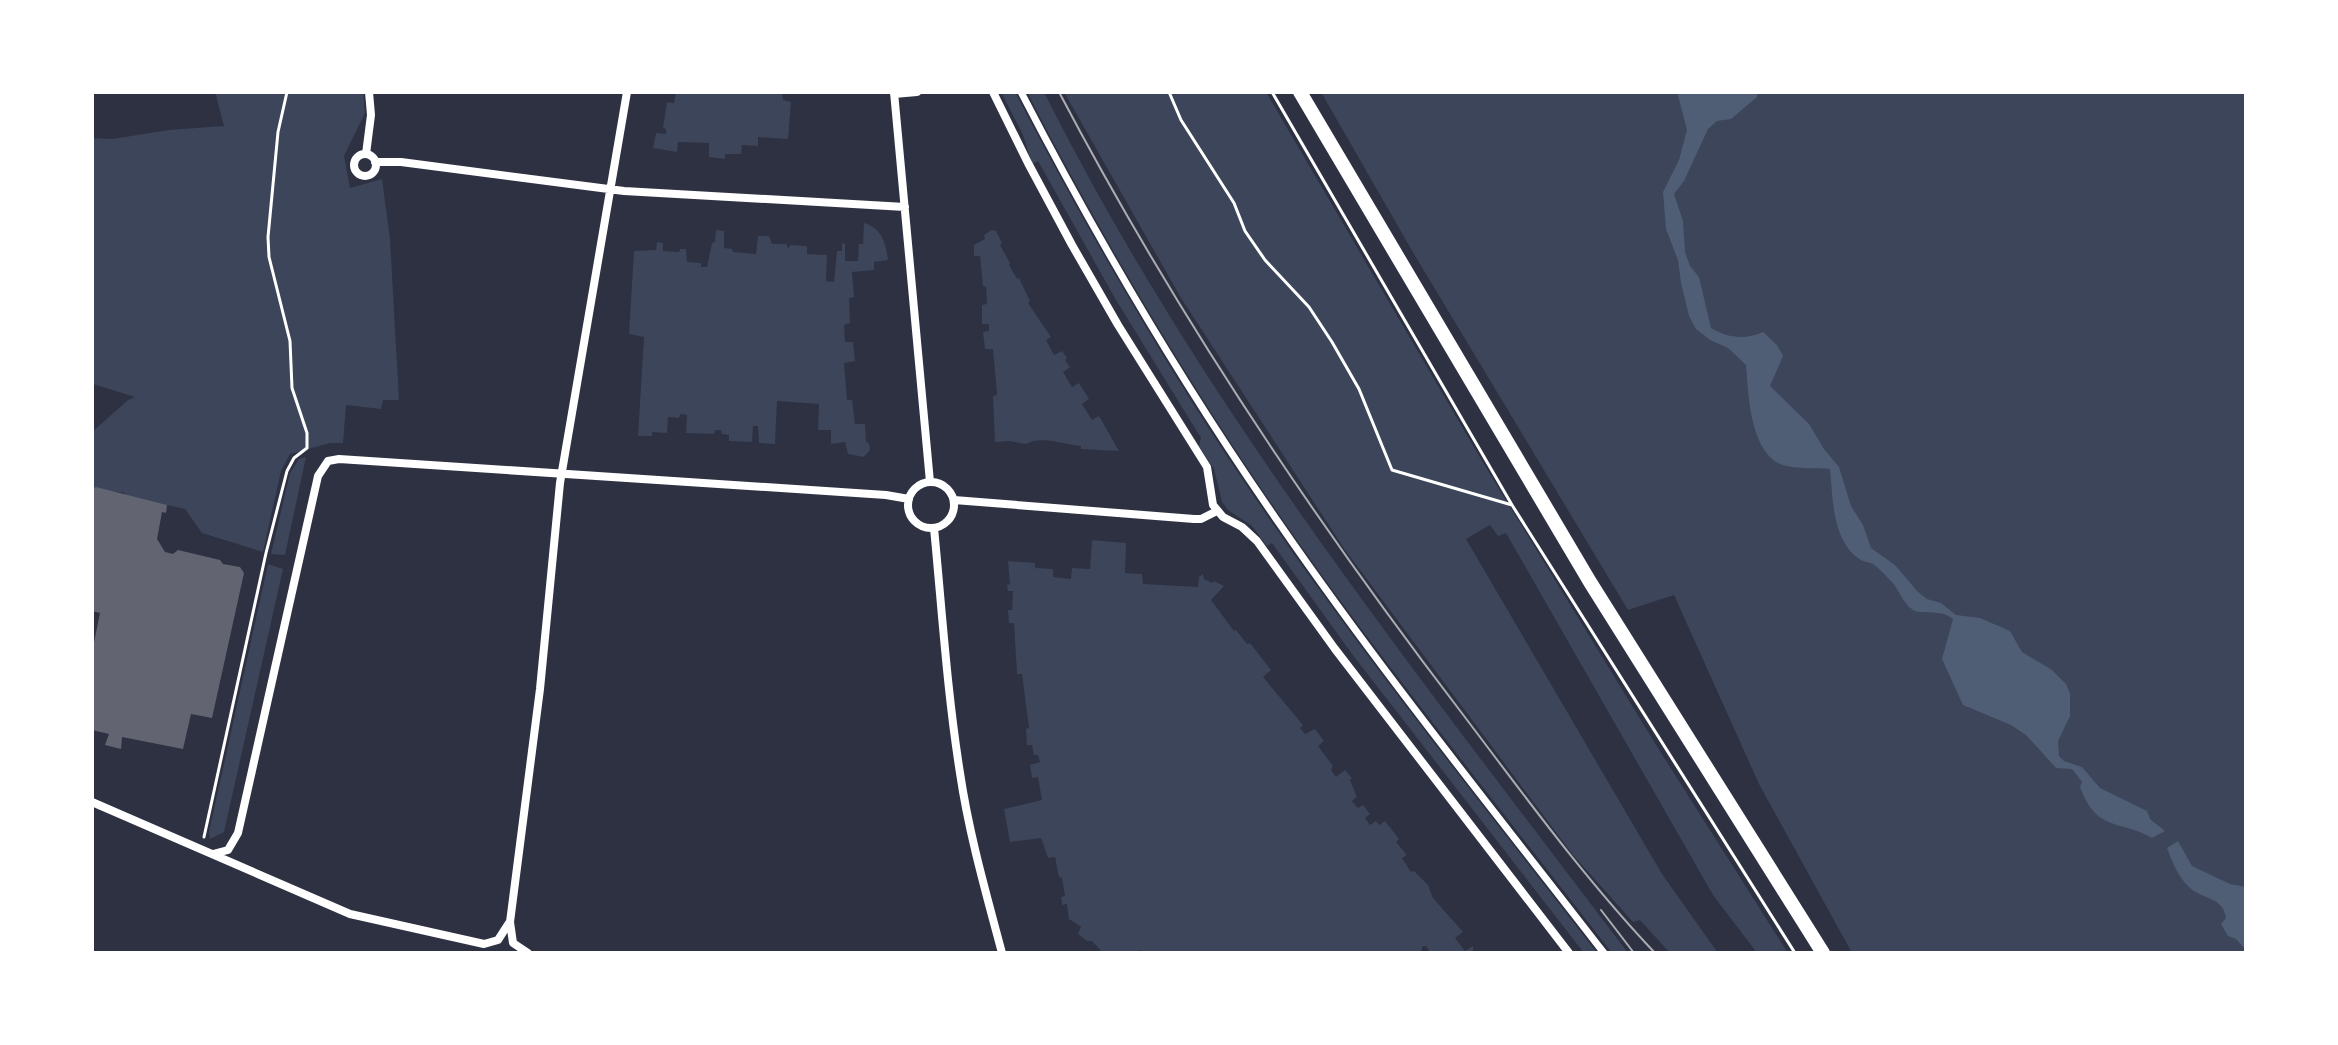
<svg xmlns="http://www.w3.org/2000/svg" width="2338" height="1045" viewBox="0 0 2338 1045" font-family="'Golos Text',sans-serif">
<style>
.green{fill:#3c4559}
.water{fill:#4f5d75}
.building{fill:#626471}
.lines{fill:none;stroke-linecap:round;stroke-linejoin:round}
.path{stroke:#fff;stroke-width:3}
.pedestrian{stroke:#fff;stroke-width:7}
.minor{stroke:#fff;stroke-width:8}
.primary{stroke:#fff;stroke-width:14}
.tram{stroke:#abadb3;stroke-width:2}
</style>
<rect width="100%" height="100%" fill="#2d3142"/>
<path class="green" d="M215,92H363L365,113L344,156L350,188L382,179L390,239L399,400H383L381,409L346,405L343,443H330L290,454L281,471L263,552L202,533L185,509L125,496V493L92,489V432L128,400L135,397L93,384L92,138L112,139L169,130L224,126Z
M676,92H782L783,100L791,102L788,139L758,137V146L742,145L741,154H725V159L709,157V143L678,142L677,152L653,148L656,133L666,134V129L663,128L667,102L674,103Z
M1001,92H1015C1085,226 1160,357 1245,483C1354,646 1478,798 1597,953H1584L1352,654L1272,543L1267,546L1252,526L1228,510L1222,502L1214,469L1199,446L1201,438L1116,300L1038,161L1032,164L1023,135Z
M1027,92H1044C1200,404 1419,676 1628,953H1612C1518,831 1422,712 1331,588C1217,431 1116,265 1027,92Z
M1064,92H1266L1485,466L1658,748L1788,953H1757L1713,895L1506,533L1498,536L1490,525L1466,539L1662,874L1718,953H1670L1640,920L1633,922L1573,855L1345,550L1181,298Z
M1321,92H2246V953H1852L1759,784L1674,595L1628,610L1411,249Z
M864,223C882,228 886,244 888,260L874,262V270L852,272L854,297L849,298L850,323L844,325L845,342H853L855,361L844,363L847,400H852L855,424H865L866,442L869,443L870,450L864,457L848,454L845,442L831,444V430H818L819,404L777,401L775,444L759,443L758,426H753L752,442L729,441V435L722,434L721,430H715L714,434L686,433L687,415L680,414L679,418L668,417L667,433L652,432V436H638L644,337L629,334L634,251L656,250L657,242L663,243V251L679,252L680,249H686L687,262L701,263V267H707L712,243L715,242L716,230L724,231V248L732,249L733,252L756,254L758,236H769L772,244H786L788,248L791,245L807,246V254L827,255L826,281L834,282L837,251H842V243L845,244V261H858L859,244H863Z
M992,230L996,231L1002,243L1000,245L1010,263L1009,265L1017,279L1019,278L1030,301L1028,303L1051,337L1046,340L1054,355L1062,351L1067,358L1065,360L1070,367L1063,372L1072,387L1079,383L1089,399L1082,404L1092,420L1099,416L1119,451L1081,449V446C1064,445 1042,435 1026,444L1009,441L995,442L993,396L997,395L993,349H985L983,332L989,331V324H982V305L987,304L986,287L983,286L980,256H974V245L985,239L984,235Z
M306,457L285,555L271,554L290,473L299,459Z
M1092,540L1126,543L1125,573L1142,574L1143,584L1198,587L1199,577L1203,574L1204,579L1212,583L1214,581L1224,586L1211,600L1234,631L1236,630L1247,644L1250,643L1271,670L1263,677L1303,725L1300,728L1305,734L1315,729L1324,741L1318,746L1333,766L1331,770L1336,777L1345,770L1352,778L1350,780L1357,797L1352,801L1358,808L1363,805L1370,814L1365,818L1370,825L1376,821L1379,825L1385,821L1399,839L1396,842L1407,855L1402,858L1411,872L1414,871L1428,885L1433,898L1463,932L1455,938L1465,951L1473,946V953H1431L1426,946H1423L1420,953H1144L1139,950L1134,953H1103L1092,941H1087L1078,934L1081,927L1069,919L1067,904L1062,905L1061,897L1065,896L1062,878L1059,877L1055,857L1048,858L1041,838L1010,842L1004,809L1042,800L1038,777L1032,778L1030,765L1040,762L1038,755H1034L1032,745H1027L1026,729L1029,728L1022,674H1017L1014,623H1009L1008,610H1012L1013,591H1008L1007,585L1010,584L1008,561L1035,563V568L1053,569V577L1071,579L1072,568L1090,569Z
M268,564L283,569L224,832L210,839L209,832Z"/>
<path class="water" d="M1677,92H1757V97L1731,119L1717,121L1708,129L1684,181L1674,194L1683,221L1685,252L1690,266L1699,277L1711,328C1728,338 1745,340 1763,332L1777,345L1783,356L1770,386L1809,424L1824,449L1839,467L1851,506L1863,525L1871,548L1895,565L1918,592L1927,599L1941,603L1956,615L1980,618L2010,631L2022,652L2052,670L2066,684L2070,694V716L2058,741L2059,756L2064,761L2082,767L2100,788L2147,811L2150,819L2165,831L2152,838C2120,819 2097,833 2080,787L2082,782L2072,769L2056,768L2026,735L2011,725L1963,705L1942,659L1953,619C1940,608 1925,616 1913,610C1903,604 1899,589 1891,581C1885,575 1879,568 1873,564C1869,562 1864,562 1861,560C1832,542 1833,499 1830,469C1817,468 1791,469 1780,464C1750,450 1748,392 1746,365L1728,348L1710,340L1696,329L1689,316L1681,283L1678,260L1666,229L1663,192L1679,160L1687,130Z
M2178,841L2192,866L2230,884L2246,887V950L2236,939L2228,936L2221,924L2226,918C2223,896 2202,900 2189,887C2178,877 2172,861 2167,848Z"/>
<path class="building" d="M96,487L167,505L166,513L162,512L157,539L165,552L173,554L178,550L220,560L223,564L240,567L244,573L212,718L191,714L183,749L122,737L121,749L105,745L109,734L92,730V652L100,613L92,611V489Z"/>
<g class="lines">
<path class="path" d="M1169,92L1181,120L1234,203L1245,231L1265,260L1309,307L1332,342L1359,389L1392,470L1512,505
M1272,92L1512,505L1795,953
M204,837L266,553L287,471L294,458L307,448V433L292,388L290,341L269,257L268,237L278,132L287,92"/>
<path class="pedestrian" d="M1021,92C1098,241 1183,385 1279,523C1381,671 1494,811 1604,953"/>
<path class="minor" d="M894,92L930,482
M993,92L1028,163L1072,245L1118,325L1207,467L1213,505L1223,517L1242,527L1257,541L1335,649L1569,953
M894,94L917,92
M366,154L371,115L369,92
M354 165a11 11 0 1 1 22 0a11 11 0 1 1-22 0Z
M375,162H401L624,191L905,207
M908 505a23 23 0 1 1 46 0a23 23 0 1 1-46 0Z
M954,500L1194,519H1201L1217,511
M934,528C942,610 947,691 960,773C969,834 986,893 1002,953
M92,802L350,914L484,944L498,940L509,923
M213,854L228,850L238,833L318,476L328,461L339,459L886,495L909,499
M528,953L513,943L510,922L540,689L560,483L627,92"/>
<path class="primary" d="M1300,92L1590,582L1823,953"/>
<path class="tram" d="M1059,92C1174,311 1311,516 1461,712C1524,795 1584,878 1655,953
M1601,910L1634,953"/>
</g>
<rect width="2338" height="1045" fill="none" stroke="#ffffff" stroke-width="188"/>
</svg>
